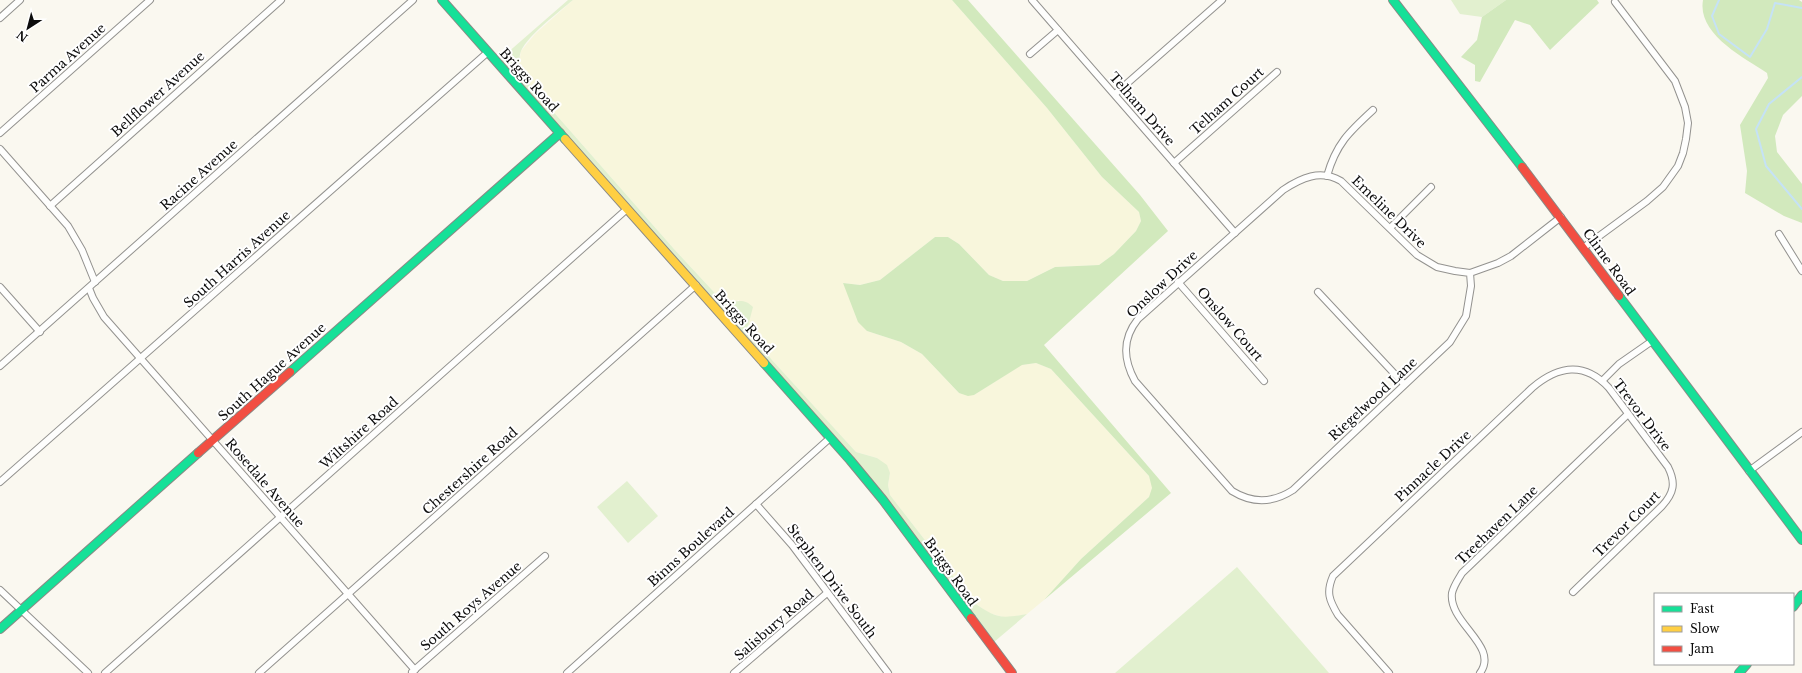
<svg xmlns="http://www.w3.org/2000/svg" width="1802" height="673" viewBox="0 0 1802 673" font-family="'Libre Baskerville',serif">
<rect width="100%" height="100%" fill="#faf8f0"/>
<polygon fill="#f8f6dc" points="573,0 952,0 1047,108 1102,177 1139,212 1141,221 1136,231 1114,254 1099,265 1055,267 1027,281 1003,281 989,275 959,244 948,237 935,237 880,280 860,285 843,283 867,331 901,342 922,354 959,393 974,395 1021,365 1036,363 1051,369 1149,476 1153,488 1149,497 1081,559 1044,600 1027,614 1006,618 989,613 973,602 890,495 888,485 890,473 877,458 856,452 772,360 752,335 739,300 726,305 674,249 522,76 519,63 521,51 535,34"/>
<g fill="#e2f0cf">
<path d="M 568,0 L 573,0 C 559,12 528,35 521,51 C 518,60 520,68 522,76 L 674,249 L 725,304 C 737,301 744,298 753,307 L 748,326 L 752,335 L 772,360 L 856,452 L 877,458 L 887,465 L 890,473 L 888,485 L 890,495 L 973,602 C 996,618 999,619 1027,614 L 994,642 L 852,457 L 499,60 Z"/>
<polygon points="1451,0 1506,0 1482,17 1460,14"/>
<polygon points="627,481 658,516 628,543 597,507"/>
<polygon points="1237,567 1329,673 1115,673"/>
</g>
<g fill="#d2e9bd">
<polygon points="952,0 968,0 1140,195 1168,231 1044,345 1171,493 1044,600 1081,559 1149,497 1152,488 1149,476 1051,369 1036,363 1022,365 974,395 968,396 959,393 922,354 901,342 867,331 858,322 843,283 860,285 880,280 935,237 948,237 959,244 989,275 1003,281 1027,281 1055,267 1099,265 1114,254 1136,231 1141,221 1139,212 1102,177 1047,108"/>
<polygon points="1506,0 1597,0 1599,3 1550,50 1530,25 1515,20 1480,82 1475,81 1475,65 1461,57 1477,40 1482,17"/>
<path d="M 1703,0 L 1799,0 L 1802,2 L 1802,96 L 1783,115 L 1775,136 L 1777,152 L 1802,184 L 1802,223 L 1784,216 L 1745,193 L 1747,171 L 1740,125 L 1768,78 L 1767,73 C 1743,57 1697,34 1703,0 Z"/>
</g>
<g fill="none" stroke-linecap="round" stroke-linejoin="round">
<g stroke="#c5e2f6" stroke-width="2">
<polyline points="1719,0 1712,16 1719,34 1750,57 1767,29 1775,3 1802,8"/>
<polyline points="1802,77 1769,104 1756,129 1766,166 1802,209"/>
</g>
<defs>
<g id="street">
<polyline points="1032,0 1235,233"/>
<polyline points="0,18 20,0"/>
<polyline points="1030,54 1058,30"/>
<polyline points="1115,94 1222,0"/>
<polyline points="0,133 150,0"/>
<polyline points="0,149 68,226 82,250 95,282"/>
<polyline points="1174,163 1277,72"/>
<path d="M 1327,176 C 1336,144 1349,132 1373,110"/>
<polyline points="50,206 281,0"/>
<polyline points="1390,228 1431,187"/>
<polyline points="1779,234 1802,271"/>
<polyline points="1583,248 1647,201 1663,187 1678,166 1683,153 1686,139 1688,123 1685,107 1675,81 1615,2"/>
<path d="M 1470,273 L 1471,286 L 1466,316 L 1450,342 L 1293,490 C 1273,503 1253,504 1232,491 L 1135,381 C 1123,359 1122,339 1138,319 L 1283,190 C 1301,178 1320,169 1341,181 L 1417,255 L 1437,267 L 1455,271 L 1470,273 L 1498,263 L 1511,256 L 1561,217"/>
<polyline points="1178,282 1264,381"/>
<polyline points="0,287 40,332"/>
<polyline points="89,288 93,298 104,317 415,670"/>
<polyline points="1318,292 1404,384"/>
<polyline points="0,366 413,0"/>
<polyline points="1602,381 1619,364 1652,341"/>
<polyline points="1749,471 1802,432"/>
<polyline points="0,482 488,52"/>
<polyline points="756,504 792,545 888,673"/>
<polyline points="0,590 88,673"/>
<polyline points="412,672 545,556"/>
<polyline points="105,673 627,209"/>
<polyline points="259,673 696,285"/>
<polyline points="567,673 830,438"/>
<polyline points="734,673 827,593"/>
<path d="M 1389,673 L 1338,615 C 1329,600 1326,592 1333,576 L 1532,388 C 1558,366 1584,361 1609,388 L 1668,467 C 1676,483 1674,493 1662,506 L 1573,592"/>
<path d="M 1480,673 C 1500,646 1448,623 1452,593 C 1454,585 1458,580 1462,573 L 1628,414"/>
</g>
<g id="fast">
<polyline points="442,0 565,139"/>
<polyline points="1393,0 1522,167"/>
<polyline points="1619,296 1802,540"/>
<polyline points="764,363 850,460 883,500 971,618"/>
<polyline points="290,372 560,133"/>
<polyline points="1793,607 1802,595"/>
<polyline points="0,629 198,453"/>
<polyline points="1739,673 1747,664"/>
</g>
<polyline id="slow" points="565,139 764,363"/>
<g id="jam">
<polyline points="1522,167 1619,296"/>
<polyline points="198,453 290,372"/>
<polyline points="971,618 1012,673"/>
</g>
</defs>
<use href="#street" stroke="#93928f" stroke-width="8"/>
<use href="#fast" stroke="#8a8985" stroke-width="10"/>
<use href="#slow" stroke="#8a8985" stroke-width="10"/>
<use href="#jam" stroke="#8a8985" stroke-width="10"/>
<use href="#street" stroke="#fefefd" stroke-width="6"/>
<use href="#fast" stroke="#16e098" stroke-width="8"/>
<use href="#slow" stroke="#ffcf43" stroke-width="8"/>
<use href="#jam" stroke="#f24e42" stroke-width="8"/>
</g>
<g text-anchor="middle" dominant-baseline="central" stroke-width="4" stroke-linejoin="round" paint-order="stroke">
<g font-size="13" fill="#0c0c0c" stroke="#fff">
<text transform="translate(68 58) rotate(-42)">Parma Avenue</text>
<text transform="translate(529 80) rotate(48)">Briggs Road</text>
<text transform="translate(158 94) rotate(-42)">Bellflower Avenue</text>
<text transform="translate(1227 101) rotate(-42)">Telham Court</text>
<text transform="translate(1142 109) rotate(49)">Telham Drive</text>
<text transform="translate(199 175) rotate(-42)">Racine Avenue</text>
<text transform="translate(1389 212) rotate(44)">Emeline Drive</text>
<text transform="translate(237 259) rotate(-42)">South Harris Avenue</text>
<text transform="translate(1609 262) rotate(54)">Clime Road</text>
<text transform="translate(1162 284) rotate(-43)">Onslow Drive</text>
<text transform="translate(744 322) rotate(48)">Briggs Road</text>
<text transform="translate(1230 324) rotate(49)">Onslow Court</text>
<text transform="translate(272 372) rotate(-42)">South Hague Avenue</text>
<text transform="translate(1373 399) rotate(-43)">Riegelwood Lane</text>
<text transform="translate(1642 415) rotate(53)">Trevor Drive</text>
<text transform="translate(359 433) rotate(-42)">Wiltshire Road</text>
<text transform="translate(1433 466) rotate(-43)">Pinnacle Drive</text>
<text transform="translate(470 471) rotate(-42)">Chestershire Road</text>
<text transform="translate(265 483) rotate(49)">Rosedale Avenue</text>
<text transform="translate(1627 524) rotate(-45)">Trevor Court</text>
<text transform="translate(1497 525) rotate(-44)">Treehaven Lane</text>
<text transform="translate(691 547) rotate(-42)">Binns Boulevard</text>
<text transform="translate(951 572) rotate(54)">Briggs Road</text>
<text transform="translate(832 581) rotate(53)">Stephen Drive South</text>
<text transform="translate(471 606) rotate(-41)">South Roys Avenue</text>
<text transform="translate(774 625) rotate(-41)">Salisbury Road</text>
</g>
</g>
<rect x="1654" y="593" width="140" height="72" fill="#ffffff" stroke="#9e9e9e"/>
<rect x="1662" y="606" width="20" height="6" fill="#16e098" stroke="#9e9e9e"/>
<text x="1690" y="613" font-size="12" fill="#0c0c0c">Fast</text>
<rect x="1662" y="626" width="20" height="6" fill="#ffcf43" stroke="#9e9e9e"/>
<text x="1690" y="633" font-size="12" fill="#0c0c0c">Slow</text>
<rect x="1662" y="646" width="20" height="6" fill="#f24e42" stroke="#9e9e9e"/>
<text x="1690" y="653" font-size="12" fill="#0c0c0c">Jam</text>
<g transform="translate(28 28) rotate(216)" stroke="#ffffff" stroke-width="3" paint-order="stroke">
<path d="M0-3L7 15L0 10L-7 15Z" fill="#0c0c0c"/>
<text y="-6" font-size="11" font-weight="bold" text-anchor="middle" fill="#0c0c0c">N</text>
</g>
</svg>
